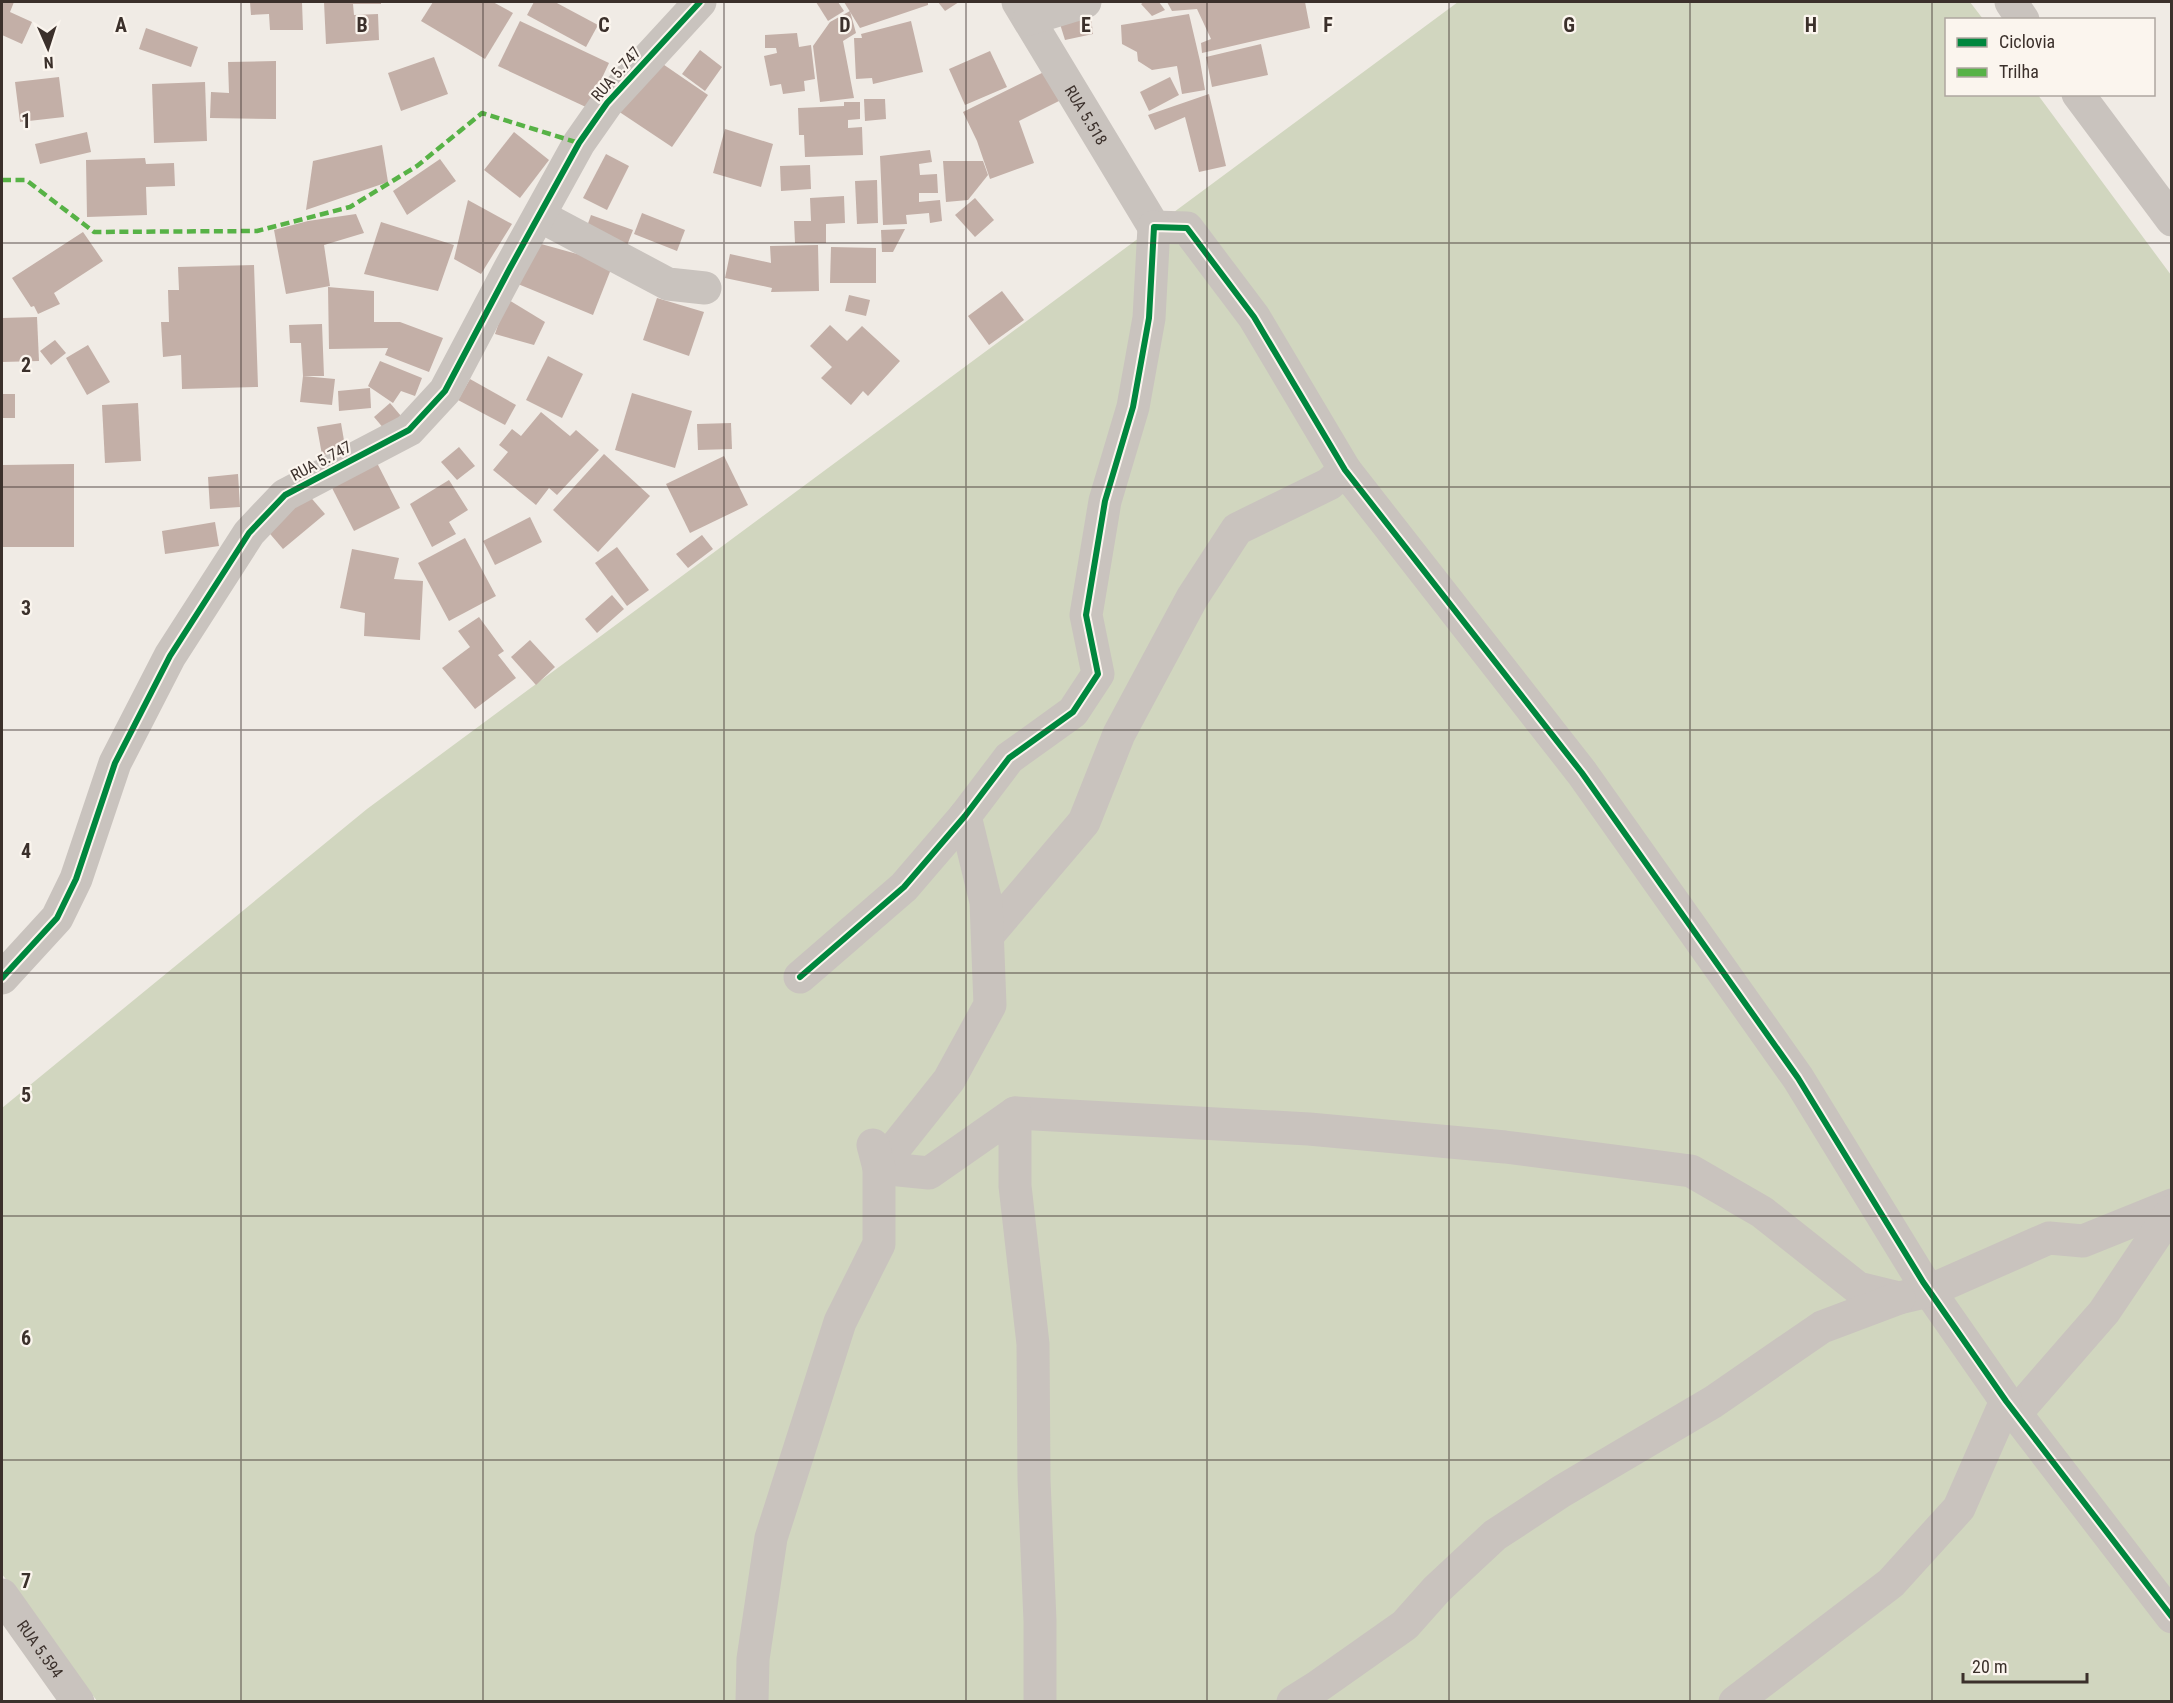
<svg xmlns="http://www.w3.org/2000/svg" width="2173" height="1703" viewBox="0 0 2173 1703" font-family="'Roboto Condensed',sans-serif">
<rect width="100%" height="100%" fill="#f0ebe5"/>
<polygon fill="#d1d6bf" points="1458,2 1970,2 1983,19 1946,20 1946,94 2038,95 2171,275 2171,1701 97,1701 2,1574 2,1108 367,809"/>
<g fill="#c3afa7">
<polygon points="2,2 14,2 10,12 32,22 22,44 2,35"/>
<polygon points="250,2 302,2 303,30 270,30 269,14 251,15"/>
<polygon points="324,2 381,2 381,4 353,4 354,15 378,14 379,40 326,44"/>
<polygon points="433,2 493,2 513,13 485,59 421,21"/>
<polygon points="534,2 555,2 598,25 586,47 527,15"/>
<polygon points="816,2 838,2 844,11 828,21"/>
<polygon points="844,2 928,2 928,5 860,28"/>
<polygon points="938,2 959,2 945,11"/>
<polygon points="1144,2 1159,2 1165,10 1152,16 1141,4"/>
<polygon points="1167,2 1305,2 1310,28 1202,53 1201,43 1211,39 1197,9 1172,11"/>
<polygon points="850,11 856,33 843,41 854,98 820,102 813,46 830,22"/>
<polygon points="1189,14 1200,61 1205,90 1182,94 1177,66 1152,70 1138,61 1137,52 1122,44 1121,25"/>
<polygon points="1091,17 1093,34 1065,40 1060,24"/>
<polygon points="520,21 609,63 588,108 498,66"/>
<polygon points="911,21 923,72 873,84 872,78 856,79 854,38 862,38 861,34"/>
<polygon points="146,28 198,47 191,67 139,49"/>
<polygon points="797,33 799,47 811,45 815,79 804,81 805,91 783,94 781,84 770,86 764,56 777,53 776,48 765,48 765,35"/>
<polygon points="1261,44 1268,75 1212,87 1206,57"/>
<polygon points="700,50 722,67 705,91 682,74"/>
<polygon points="990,51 1007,87 965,105 949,69"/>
<polygon points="434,57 448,94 401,111 388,73"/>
<polygon points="654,58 708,95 672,147 618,111"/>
<polygon points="276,61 276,119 210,118 211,92 229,93 228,62"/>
<polygon points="1054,67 1069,96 1019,121 1034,163 990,179 977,141 963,112"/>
<polygon points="59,77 64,117 20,122 15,82"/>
<polygon points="1170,77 1179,95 1149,111 1140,92"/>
<polygon points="205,82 207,141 154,143 152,84"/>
<polygon points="1209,94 1226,166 1199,172 1185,117 1155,130 1148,115"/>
<polygon points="864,99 885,99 886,119 865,121"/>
<polygon points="844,102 860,102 860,119 848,120 848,128 862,127 863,155 805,157 804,135 799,135 798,108 844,106"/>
<polygon points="725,129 773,144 761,187 713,173"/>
<polygon points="87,132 91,152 40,164 35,144"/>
<polygon points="514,132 549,160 520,198 484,170"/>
<polygon points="382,145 388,182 306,210 313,161"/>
<polygon points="930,150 932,162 919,164 920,175 937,174 938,193 919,193 919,202 940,200 942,221 930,223 929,213 906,215 907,224 883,225 880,156"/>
<polygon points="606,154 629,166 607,210 583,198"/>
<polygon points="145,158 146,164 174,163 175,186 146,187 147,215 87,217 86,160"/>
<polygon points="440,159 456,181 407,215 393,191"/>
<polygon points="943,161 983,161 988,175 968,200 946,202"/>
<polygon points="810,165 811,189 781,191 780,166"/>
<polygon points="877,180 878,223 857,224 855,181"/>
<polygon points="844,196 845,223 826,224 826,243 795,243 794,221 811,221 810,198"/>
<polygon points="975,198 994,220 975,237 955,215"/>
<polygon points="468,200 512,224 481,274 454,259"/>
<polygon points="642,213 685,230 677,251 634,234"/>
<polygon points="356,214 364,233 324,245 330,286 286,294 274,230 308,221"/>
<polygon points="591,215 633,230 626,248 585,232"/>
<polygon points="381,222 454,245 438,291 364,274"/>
<polygon points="905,229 893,252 882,252 881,230"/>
<polygon points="83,232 103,261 54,293 60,304 38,314 34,306 31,307 12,278"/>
<polygon points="534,242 613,264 593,315 518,284"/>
<polygon points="818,245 819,291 771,292 772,288 725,278 730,254 771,263 770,246"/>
<polygon points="831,247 876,248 876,283 830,283"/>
<polygon points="254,265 258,387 182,389 181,355 163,357 161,322 169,322 168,290 179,290 178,267"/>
<polygon points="328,287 374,291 374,322 400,322 443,338 429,372 385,355 388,348 329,349"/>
<polygon points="1002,291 1024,320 989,345 968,316"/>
<polygon points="849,295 870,300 866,316 845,311"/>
<polygon points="657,298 704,312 689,356 643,340"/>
<polygon points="507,299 545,322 534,345 495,334"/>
<polygon points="37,317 39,361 2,362 2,318"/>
<polygon points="322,324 324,376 303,376 335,379 332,405 300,402 303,376 301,343 290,343 289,325"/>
<polygon points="830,325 847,341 862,326 900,361 868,396 863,391 851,405 821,378 832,367 810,346"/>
<polygon points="55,340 66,353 51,365 40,351"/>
<polygon points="88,345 110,382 87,395 66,358"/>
<polygon points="548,356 583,374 562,418 526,400"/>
<polygon points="380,361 422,378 415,396 401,391 393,403 368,386"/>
<polygon points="470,379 516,405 505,425 458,400"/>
<polygon points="370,388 371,408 339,411 338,391"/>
<polygon points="632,393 692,411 675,468 615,450"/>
<rect x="2" y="394" width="13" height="24"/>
<polygon points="138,403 141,461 105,463 102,405"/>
<polygon points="390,403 401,416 385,430 374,417"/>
<polygon points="541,412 570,436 576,430 599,450 557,495 549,488 536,505 493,470 508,452 499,445 512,429 521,436"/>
<polygon points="341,423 346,452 322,455 317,427"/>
<polygon points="731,423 732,449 698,450 697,424"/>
<polygon points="459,447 475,466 457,480 441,462"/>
<polygon points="604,454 650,496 598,552 553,510"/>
<polygon points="724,456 748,505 690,533 666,484"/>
<polygon points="376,461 400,508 354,531 330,484"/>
<polygon points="74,464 74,547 2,547 2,465"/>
<polygon points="238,474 240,507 210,509 208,477"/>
<polygon points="449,480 468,510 449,522 456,534 432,547 410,504"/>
<polygon points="307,493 325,514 283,549 265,528"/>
<polygon points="530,517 542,542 495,565 483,541"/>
<polygon points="215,522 219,546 165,554 162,531"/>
<polygon points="702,535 713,549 688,568 676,554"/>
<polygon points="465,538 496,596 449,621 418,563"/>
<polygon points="617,547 649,590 627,606 595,563"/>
<polygon points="352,549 399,558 394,579 423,581 420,640 364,636 365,613 340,608"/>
<polygon points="612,595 624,609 597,633 585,619"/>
<polygon points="479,617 504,651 498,655 516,678 475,709 442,668 470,647 458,631"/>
<polygon points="530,640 555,667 536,685 511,657"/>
</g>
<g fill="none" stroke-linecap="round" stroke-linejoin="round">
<g stroke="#c9c3be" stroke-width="33">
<path id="s1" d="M 1018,2 L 1154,227"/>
<polyline points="2011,2 2023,20"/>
<polyline points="1029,19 1085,2"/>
<polyline points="2078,94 2172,220"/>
<polyline points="540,216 668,284 705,288"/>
<polyline points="1154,227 1187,228 1254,317 1345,470 1582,773 1798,1078 1923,1282 2006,1401 2172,1617"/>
<polyline points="988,935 1084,822 1119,734 1192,598 1237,529 1329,484 1345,470"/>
<polyline points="800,977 904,887 965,816 1009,758 1073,712 1098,674 1086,615 1105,501 1133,407 1149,318 1154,227"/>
<polyline points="2,978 57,918 76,879 115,763 170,656 249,533 285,495 409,430 445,391 510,268 579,143 607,103 700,2"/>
<polyline points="1015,1113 1309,1129 1505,1147 1691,1171 1762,1212 1858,1288 1899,1298 1929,1291 2049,1238 2083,1241 2172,1205"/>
<polyline points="879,1168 929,1173 1015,1113 1015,1186 1033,1344 1034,1480 1040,1621 1040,1702"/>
<polyline points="879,1168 949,1080 990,1005 986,902 965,816"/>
<polyline points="2016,1413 2104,1312 2172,1211"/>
<path id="s2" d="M 2,1595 L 78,1702"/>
<polyline points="752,1702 753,1659 771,1538 840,1322 879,1244 879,1168 873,1145"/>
<polyline points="1293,1702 1317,1687 1405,1625 1437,1589 1495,1535 1562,1491 1713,1402 1822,1327 1899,1298"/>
<polyline points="1735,1702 1891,1583 1959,1508 2006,1401"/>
</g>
<polyline stroke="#57b246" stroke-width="4.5" stroke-dasharray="9 4.5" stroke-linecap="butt" points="2,180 26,180 94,232 257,231 350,207 417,166 482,113 579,143"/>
<defs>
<g id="cycleway">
<polyline points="800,977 904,887 965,816 1009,758 1073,712 1098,674 1086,615 1105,501 1133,407 1149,318 1154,227 1187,228 1254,317 1345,470 1582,773 1798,1078 1923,1282 2006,1401 2172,1617"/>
<polyline points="2,978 57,918 76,879 115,763 170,656 249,533 285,495 409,430 445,391 510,268 579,143 607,103 700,2"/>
</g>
</defs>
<use href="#cycleway" stroke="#fbf5ee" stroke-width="10"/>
<use href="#cycleway" stroke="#00873e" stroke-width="6"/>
</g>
<path fill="none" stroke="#3b302b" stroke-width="1.5" stroke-opacity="0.55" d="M 241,2 L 241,1702M 483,2 L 483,1702M 724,2 L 724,1702M 966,2 L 966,1702M 1207,2 L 1207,1702M 1449,2 L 1449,1702M 1690,2 L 1690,1702M 1932,2 L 1932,1702M 2,243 L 2172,243M 2,487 L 2172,487M 2,730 L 2172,730M 2,973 L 2172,973M 2,1216 L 2172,1216M 2,1460 L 2172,1460"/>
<g text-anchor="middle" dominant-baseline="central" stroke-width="4.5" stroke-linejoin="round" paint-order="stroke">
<g font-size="16" fill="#3b302b" stroke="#fbf5ee">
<text transform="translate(616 74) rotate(-49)">RUA 5.747</text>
<text stroke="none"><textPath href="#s1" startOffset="132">RUA 5.518</textPath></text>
<text transform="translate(321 461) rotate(-28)">RUA 5.747</text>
<text stroke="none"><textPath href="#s2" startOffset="66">RUA 5.594</textPath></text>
</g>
</g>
<g font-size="20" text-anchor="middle" font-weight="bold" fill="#3b302b" stroke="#fbf5ee" stroke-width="4.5" stroke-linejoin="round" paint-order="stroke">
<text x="121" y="32">A</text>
<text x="362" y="32">B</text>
<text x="604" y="32">C</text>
<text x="845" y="32">D</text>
<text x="1086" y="32">E</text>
<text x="1328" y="32">F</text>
<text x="1569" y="32">G</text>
<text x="1811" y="32">H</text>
<text x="26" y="128">1</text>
<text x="26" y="372">2</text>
<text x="26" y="615">3</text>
<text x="26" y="858">4</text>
<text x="26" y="1102">5</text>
<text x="26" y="1345">6</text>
<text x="26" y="1588">7</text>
</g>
<rect width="2173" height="1703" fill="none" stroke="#3b302b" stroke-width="6"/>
<rect x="1945" y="18" width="210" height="78" fill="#fbf5ee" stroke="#aea6a0" stroke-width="1.5"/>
<rect x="1957" y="38" width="30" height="9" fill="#00873e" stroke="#aea6a0" stroke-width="1.5"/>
<text x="1999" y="48" font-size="18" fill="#3b302b">Ciclovia</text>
<rect x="1957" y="68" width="30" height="9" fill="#57b246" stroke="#aea6a0" stroke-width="1.5"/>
<text x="1999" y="78" font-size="18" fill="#3b302b">Trilha</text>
<g transform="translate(48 48) rotate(177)" stroke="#fbf5ee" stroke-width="4.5" paint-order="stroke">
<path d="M0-4.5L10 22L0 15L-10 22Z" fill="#3b302b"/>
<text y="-9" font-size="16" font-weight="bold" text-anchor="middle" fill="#3b302b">N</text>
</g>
<path d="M1963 1673v9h124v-9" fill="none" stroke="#3b302b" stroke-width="3"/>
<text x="1972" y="1673" font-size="18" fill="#3b302b" stroke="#fbf5ee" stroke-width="4.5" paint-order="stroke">20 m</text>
</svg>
